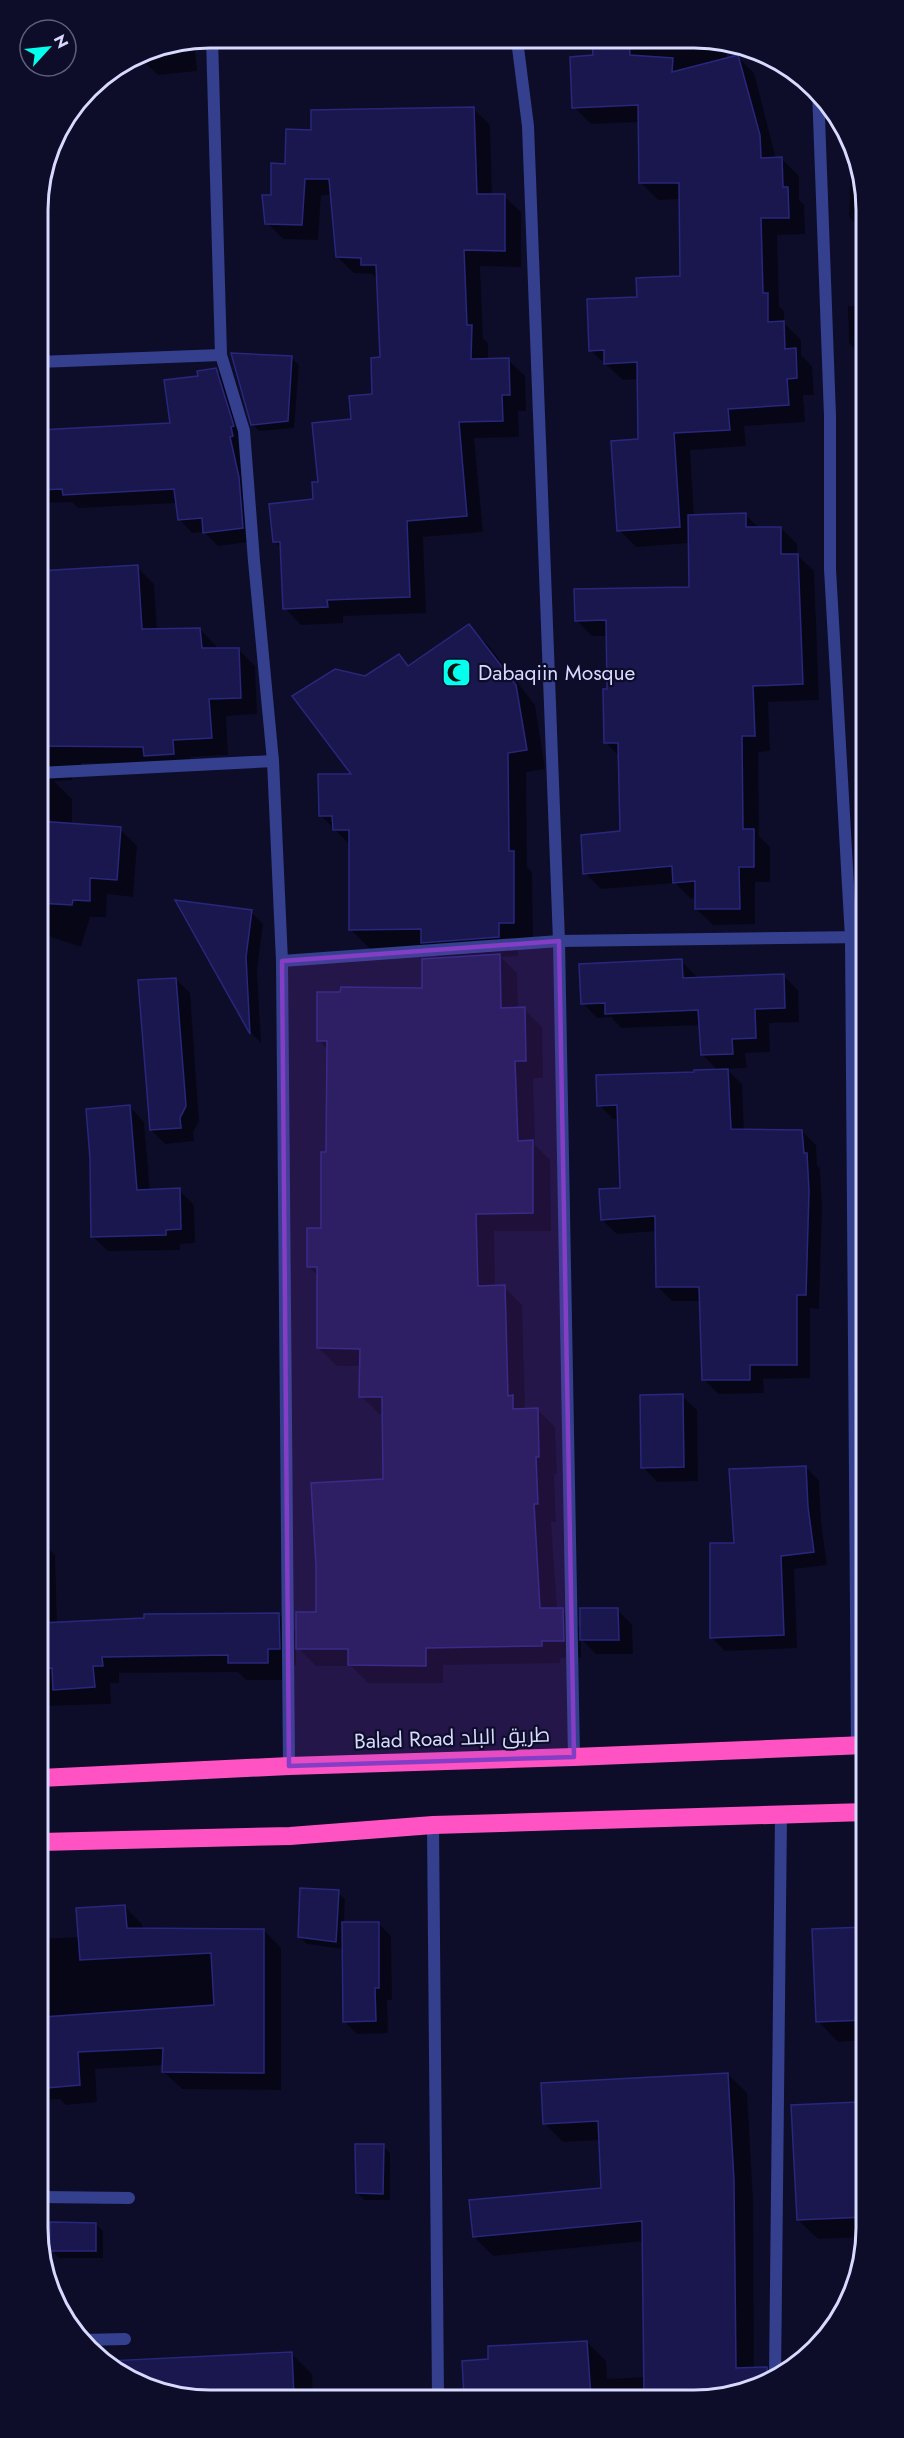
<svg xmlns="http://www.w3.org/2000/svg" width="904" height="2438" viewBox="0 0 904 2438" font-family="Jost,Cairo,sans-serif">
<rect width="100%" height="100%" fill="#0d0d2a"/>
<g fill="#0007">
<polygon points="604,40 720,41 728,59 737,56 754,73 776,159 782,159 799,176 799,200 804,205 805,234 777,235 779,306 784,311 784,323 801,340 801,355 812,366 814,395 803,395 805,422 744,426 746,446 690,450 694,516 746,515 759,528 781,528 797,544 797,555 814,571 819,700 768,702 770,751 758,752 759,836 770,847 770,882 755,882 755,924 713,925 696,909 696,898 691,899 675,883 601,889 585,873 621,833 620,757 605,742 608,636 592,636 576,620 690,588 690,543 636,547 619,530 639,440 639,379 623,380 590,350 638,298 682,277 681,199 658,200 641,183 640,122 591,124 574,107 594,57"/>
<polygon points="194,41 197,71 158,75 143,61 144,50"/>
<polygon points="473,108 490,125 492,195 504,196 521,212 521,267 480,266 483,338 488,343 488,360 508,360 525,376 526,411 518,411 519,437 474,438 483,532 423,537 426,613 343,616 343,623 301,625 285,608 282,549 275,542 315,501 320,483 353,420 374,395 381,359 378,280 372,274 354,273 337,257 332,195 321,195 318,240 283,239 267,223 272,197 287,165 313,131"/>
<polygon points="847,145 863,176 863,230 849,217 851,157 847,153"/>
<polygon points="38,297 43,302 43,370 38,370"/>
<polygon points="848,306 863,306 863,358 849,343"/>
<polygon points="292,358 299,365 294,428 259,431 252,424"/>
<polygon points="216,370 229,383 243,440 256,541 218,546 204,532 192,533 179,519 177,503 78,508 72,502 38,503 38,428 52,428 55,430 171,424 199,377"/>
<polygon points="857,466 864,466 864,507 857,501"/>
<polygon points="137,567 154,584 157,630 200,629 217,647 217,650 238,649 255,666 257,714 226,716 228,755 190,757 190,771 153,764 81,763 81,769 72,770 72,780 54,781 72,799 72,825 120,829 137,846 133,897 107,894 106,917 90,917 81,947 45,935 46,995 39,995 38,572"/>
<polygon points="857,580 864,580 864,630 858,624"/>
<polygon points="469,626 488,645 535,705 545,769 526,772 527,867 532,872 533,941 518,941 518,956 501,957 517,973 518,1009 524,1009 542,1027 543,1078 533,1078 535,1145 550,1160 551,1231 494,1231 495,1287 504,1287 522,1305 525,1410 537,1409 555,1427 557,1474 554,1474 556,1522 551,1522 557,1609 562,1610 581,1629 618,1610 632,1625 633,1654 596,1654 581,1639 581,1658 560,1658 560,1663 443,1665 443,1683 368,1683 351,1666 316,1666 296,1646 296,1665 284,1665 285,1680 246,1680 238,1672 119,1673 119,1683 110,1683 111,1704 40,1706 40,1540 55,1555 57,1624 279,1614 298,1633 317,1614 385,1480 384,1414 379,1414 361,1396 361,1366 337,1366 318,1348 318,1276 308,1266 322,1229 328,1154 329,1051 318,1040 424,990 440,959 429,948 370,949 351,930 351,846 320,815 354,776 366,678 399,656 410,667"/>
<polygon points="864,781 864,836 859,830 858,784"/>
<polygon points="178,902 251,912 263,924 257,970 261,1043 251,1033"/>
<polygon points="681,961 696,976 696,979 783,975 798,990 799,1022 769,1023 770,1052 745,1053 747,1068 726,1069 742,1084 744,1130 802,1131 816,1145 817,1165 820,1169 822,1206 819,1309 810,1308 810,1378 763,1379 764,1393 718,1394 704,1379 701,1301 672,1301 658,1287 657,1231 617,1234 602,1220 621,1189 619,1119 613,1119 599,1105 695,1074 718,1071 702,1054 701,1025 621,1028 611,1017 597,1018 583,1003"/>
<polygon points="176,979 190,993 199,1121 193,1132 194,1141 165,1144 151,1130"/>
<polygon points="130,1107 144,1122 150,1191 179,1190 194,1205 195,1243 180,1244 180,1250 108,1251 93,1237 92,1158"/>
<polygon points="863,1252 865,1252 865,1326 864,1325"/>
<polygon points="682,1396 697,1410 698,1481 657,1482 643,1467"/>
<polygon points="806,1467 819,1481 821,1522 827,1565 794,1569 797,1648 725,1651 711,1637 736,1545"/>
<polygon points="338,1892 345,1899 344,1923 378,1923 391,1936 392,2000 387,2000 388,2033 357,2034 344,2021 343,1949 307,1944 299,1937"/>
<polygon points="125,1907 142,1924 143,1929 264,1930 281,1948 281,2090 182,2089 164,2072 164,2065 95,2069 97,2102 66,2105 60,2099 41,2100 40,1939 80,1937"/>
<polygon points="866,1929 866,2040 838,2042 818,2021"/>
<polygon points="728,2074 747,2093 753,2201 754,2380 760,2385 728,2397 466,2397 464,2362 490,2361 587,2342 606,2361 607,2379 646,2377 644,2241 493,2256 474,2237 602,2189 600,2140 563,2142 544,2123"/>
<polygon points="859,2103 866,2111 866,2237 818,2239 798,2220"/>
<polygon points="383,2146 390,2153 390,2200 364,2200 357,2193"/>
<polygon points="96,2224 103,2231 103,2258 59,2258 52,2250"/>
<polygon points="291,2353 312,2374 313,2397 176,2397 133,2374"/>
</g>
<g fill="#19174d" stroke="#29277c" stroke-width="1.5">
<polygon points="592,40 629,40 630,55 673,58 672,72 738,55 760,135 761,158 782,157 783,187 788,187 789,218 761,218 763,293 768,293 768,322 784,321 785,349 796,348 797,378 787,379 789,405 728,409 730,430 674,433 680,527 617,531 611,441 638,439 637,362 604,364 604,350 589,351 587,299 637,297 636,278 680,276 679,183 639,183 638,105 572,108 570,57 593,55"/>
<polygon points="474,107 477,194 505,194 505,251 464,250 467,325 472,325 471,359 509,358 510,395 502,395 503,421 459,422 467,516 407,521 410,597 327,600 328,607 283,609 280,542 273,542 269,504 313,499 312,482 318,482 312,423 351,419 349,396 372,394 371,358 380,357 376,265 361,265 361,258 336,257 329,179 305,179 302,225 265,224 262,195 271,195 271,163 285,164 286,129 311,130 311,110"/>
<polygon points="231,353 292,356 288,421 251,425"/>
<polygon points="216,368 234,426 231,427 233,436 230,437 239,477 243,528 203,533 202,518 178,520 174,489 63,495 62,489 38,490 38,430 170,423 164,380 198,376 197,371"/>
<polygon points="746,513 746,527 781,527 781,554 798,554 803,684 753,686 755,736 742,736 743,829 754,829 754,867 739,867 740,909 695,909 695,881 673,883 672,866 583,874 581,835 620,831 618,743 604,743 603,689 607,689 606,620 575,621 574,589 689,587 688,515"/>
<polygon points="138,565 142,629 200,628 202,648 239,648 241,698 209,699 212,738 173,740 174,754 144,756 143,747 39,746 38,571"/>
<polygon points="469,624 516,685 527,750 508,753 509,851 514,851 514,923 499,923 499,937 421,943 421,929 349,930 349,830 333,830 332,816 319,816 318,774 351,774 292,696 335,669 365,676 399,654 408,666"/>
<polygon points="39,821 121,827 117,880 90,878 90,901 73,900 72,905 39,903"/>
<polygon points="175,900 252,910 246,957 250,1034"/>
<polygon points="500,954 501,1008 525,1007 526,1061 515,1061 518,1141 533,1140 533,1213 476,1214 478,1286 505,1285 508,1396 513,1395 513,1409 538,1408 539,1457 536,1457 538,1504 534,1504 540,1608 563,1608 564,1641 542,1641 542,1646 426,1648 426,1666 348,1665 348,1649 296,1649 296,1612 316,1612 316,1565 311,1483 383,1479 382,1397 359,1397 360,1349 317,1348 317,1267 307,1267 307,1228 321,1228 321,1152 326,1152 327,1041 317,1041 317,992 340,992 341,987 422,988 422,959"/>
<polygon points="682,959 683,978 784,974 785,1008 755,1009 756,1038 732,1039 733,1054 701,1055 698,1010 605,1014 605,1003 581,1004 579,964"/>
<polygon points="176,978 186,1106 180,1118 181,1128 150,1130 138,980"/>
<polygon points="728,1069 731,1129 802,1130 804,1153 807,1153 809,1191 806,1295 797,1295 797,1365 750,1365 750,1380 702,1380 699,1287 656,1287 655,1216 601,1220 599,1189 620,1188 617,1105 597,1106 596,1075 694,1072 694,1070"/>
<polygon points="130,1105 137,1190 180,1188 181,1229 166,1230 166,1235 91,1237 90,1158 86,1109"/>
<polygon points="683,1394 684,1467 641,1468 640,1395"/>
<polygon points="806,1466 808,1507 814,1552 781,1556 784,1635 710,1638 710,1543 734,1543 729,1469"/>
<polygon points="580,1608 618,1608 619,1640 580,1640"/>
<polygon points="279,1613 280,1649 268,1649 268,1663 228,1663 228,1655 102,1657 103,1666 93,1666 95,1687 53,1690 52,1668 40,1669 40,1623 144,1618 144,1614"/>
<polygon points="300,1888 339,1890 336,1942 298,1937"/>
<polygon points="125,1905 127,1928 264,1929 264,2073 162,2072 163,2048 78,2052 80,2085 47,2088 43,2017 214,2005 211,1953 80,1960 76,1908"/>
<polygon points="342,1922 379,1922 379,1988 375,1988 376,2021 343,2022"/>
<polygon points="866,1927 866,2020 816,2022 812,1929"/>
<polygon points="728,2073 734,2181 736,2368 767,2367 768,2382 728,2397 644,2397 642,2221 473,2237 469,2200 601,2188 598,2121 543,2124 541,2083"/>
<polygon points="859,2102 861,2136 866,2136 866,2217 797,2220 791,2105"/>
<polygon points="355,2144 384,2144 383,2194 356,2193"/>
<polygon points="50,2222 96,2223 96,2251 50,2251"/>
<polygon points="587,2341 591,2397 464,2397 462,2361 488,2359 488,2346"/>
<polygon points="292,2352 294,2397 176,2397 107,2361"/>
</g>
<g fill="none" stroke-linecap="round" stroke-linejoin="round">
<g stroke="#34408e" stroke-width="12">
<polyline points="212,38 221,355 244,431 254,561 273,761 282,961 289,1766"/>
<polyline points="517,40 528,126 559,941 574,1757"/>
<polyline points="818,90 830,416 830,569 851,938 857,1745"/>
<polyline points="38,362 221,355"/>
<polyline points="39,773 273,761"/>
<polyline points="282,961 559,941 864,937"/>
<polyline points="433,1825 438,2397"/>
<polyline points="41,2197 129,2198"/>
<polyline points="83,2340 125,2339"/>
<polyline points="775,2379 781,1814"/>
</g>
<g stroke="#ff52c3" stroke-width="18">
<polyline points="40,1778 289,1766 574,1757 865,1745"/>
<polyline points="40,1842 290,1836 433,1825 866,1812"/>
</g>
</g>
<path fill="#843dc5" fill-opacity="0.2" stroke="#843dc5" stroke-width="4.5" stroke-linejoin="round" d="M 559,941 L 574,1757 L 289,1766 L 282,961 Z"/>
<defs>
<symbol id="mosque-square" viewBox="-11 -11 22 22"><rect x="-9" y="-9" width="18" height="18" rx="4" fill="#03ffed" stroke="#0d0d2a"/><path d="M3.5-4.9A6 6 0 1 0 3.5 4.9A5 5 0 1 1 3.5-4.9Z" fill="#111"/></symbol>
</defs>
<g fill-rule="evenodd">
<use href="#mosque-square" x="440" y="656" width="33" height="33"/>
</g>
<g text-anchor="middle" dominant-baseline="central" stroke-width="4.5" stroke-linejoin="round" paint-order="stroke">
<g font-size="21" fill="#d7d9ff" stroke="#0d0d2a" text-anchor="start">
<text x="478" y="673">Dabaqiin Mosque</text>
</g>
<g font-size="21" fill="#d7d9ff" stroke="#0d0d2a">
<text transform="translate(452 1738) rotate(-2)">Balad Road طريق البلد</text>
</g>
</g>
<path d="M0 0H904V2438H0ZM210 48H694A162 162 0 0 1 856 210V2228A162 162 0 0 1 694 2390H210A162 162 0 0 1 48 2228V210A162 162 0 0 1 210 48Z" fill="#0d0d2a" fill-rule="evenodd"/>
<path fill="none" stroke="#d7d9ff" stroke-width="3" d="M210 48H694A162 162 0 0 1 856 210V2228A162 162 0 0 1 694 2390H210A162 162 0 0 1 48 2228V210A162 162 0 0 1 210 48Z"/>
<g transform="translate(48 48) rotate(63)"><circle r="28" fill="#0d0d2a" stroke="#5e5f7f" stroke-width="1.5"/>
<path d="M0-4.5L10 22L0 15L-10 22Z" fill="#03ffed"/>
<text y="-9" font-size="16" font-weight="bold" text-anchor="middle" fill="#d7d9ff">N</text>
</g>
</svg>
